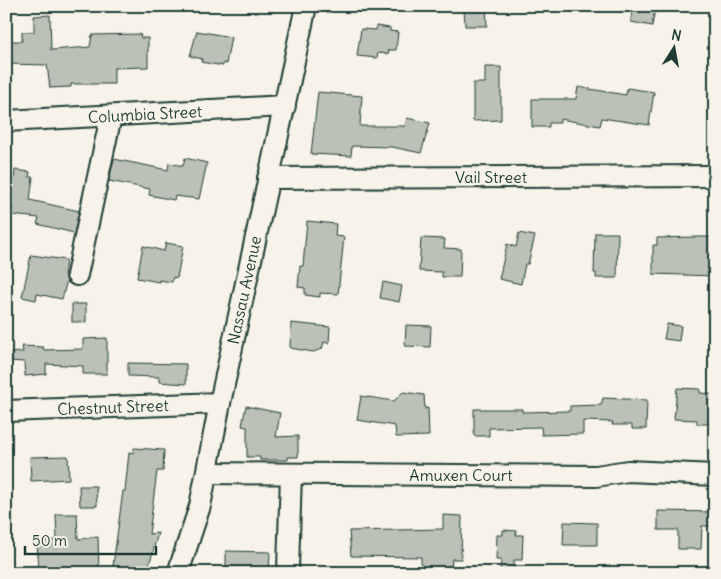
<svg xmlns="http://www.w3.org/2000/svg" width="721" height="579" viewBox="0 0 721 579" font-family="Delius,sans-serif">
<rect width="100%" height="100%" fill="#f7f3e8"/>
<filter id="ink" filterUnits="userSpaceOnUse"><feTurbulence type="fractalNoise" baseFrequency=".02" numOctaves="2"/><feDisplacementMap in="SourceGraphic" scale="10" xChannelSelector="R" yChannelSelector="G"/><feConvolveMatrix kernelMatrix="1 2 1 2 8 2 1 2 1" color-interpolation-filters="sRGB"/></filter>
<g filter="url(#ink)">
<g fill="#bbc1b6" stroke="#1f3d34">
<polygon points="634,6 655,9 652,26 631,22"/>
<polygon points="486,7 487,26 465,26 464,8"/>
<polygon points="50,15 51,50 90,47 92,35 140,34 141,38 148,38 148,67 114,68 114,84 71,84 71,87 50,88 47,65 6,64 6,41 22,41 22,32 34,32 34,16"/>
<polygon points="376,26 390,28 390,31 398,32 396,50 389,50 388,54 378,53 377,58 357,56 361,29 376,30"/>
<polygon points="197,31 231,37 226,64 223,63 223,66 201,62 202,59 190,56"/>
<polygon points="485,67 501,67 501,120 473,121 473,83 485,83"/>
<polygon points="578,87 626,95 627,88 654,92 649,125 602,118 600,126 560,119 560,123 549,123 549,127 532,127 532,99 576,99"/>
<polygon points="318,92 362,96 360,126 405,126 407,118 430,123 421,153 392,147 352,146 351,156 311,154"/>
<polygon points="185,158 207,163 199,199 175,196 174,200 149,195 150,189 109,181 114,159 168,170 169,163 183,166"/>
<polygon points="15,170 30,172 29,177 33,177 30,200 79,211 74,233 37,224 39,218 12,215 13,207 11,207"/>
<polygon points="307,221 336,224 335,236 344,237 338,294 320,293 320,297 305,295 305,288 298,287 300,266 303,266"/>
<polygon points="519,233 535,236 528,264 525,264 521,284 499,279 507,244 516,247"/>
<polygon points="595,233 618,233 617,278 596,278 596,273 594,273"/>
<polygon points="697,237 715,237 715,276 653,274 653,245 657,245 657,238"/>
<polygon points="421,238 445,239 444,248 461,249 460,277 442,277 442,272 419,271"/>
<polygon points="166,243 183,246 177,278 173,277 172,282 159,280 159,282 137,278 143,246 164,251"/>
<polygon points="31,255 66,260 64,276 67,280 62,299 37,294 36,300 22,297"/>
<polygon points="383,282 402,286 399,302 380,298"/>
<rect x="72" y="304" width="14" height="18"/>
<polygon points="291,323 330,327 329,343 324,342 322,349 313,352 290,348"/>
<polygon points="667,324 681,326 679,341 664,339"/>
<polygon points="406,325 431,326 430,347 405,346"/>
<polygon points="107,338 107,374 83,374 83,366 46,364 46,374 25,376 24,362 8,361 8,353 23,352 22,346 43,347 44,350 83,349 83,339"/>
<polygon points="128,363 186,364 186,384 159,382 159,377 128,376"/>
<polygon points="677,388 700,389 700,393 713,394 712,424 697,424 697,420 674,419"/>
<polygon points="403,392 424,395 425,409 428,408 429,436 396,437 395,426 357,420 361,396 394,401"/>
<polygon points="603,398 647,400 646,429 632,429 632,425 612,425 613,422 583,421 583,434 542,435 541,427 489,428 489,436 474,436 474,409 522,409 522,412 570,411 570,406 601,405"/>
<polygon points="246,406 280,413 276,437 298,436 298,457 288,457 288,460 260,460 260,457 247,457 247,427 242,426"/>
<polygon points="134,448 164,450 163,471 157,471 149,534 158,533 147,573 112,573 123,491 125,491 129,452 133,453"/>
<polygon points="68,456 69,479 31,481 30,457"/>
<polygon points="79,486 96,486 97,506 80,506"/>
<polygon points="658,511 715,512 715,526 702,526 701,549 678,549 678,530 658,530"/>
<polygon points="56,514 77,514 78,539 98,537 99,573 39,573 37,541 57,540"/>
<polygon points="443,515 462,516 461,559 452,559 451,568 438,568 438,573 421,573 421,557 351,556 349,531 443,529"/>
<polygon points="564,522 597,523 597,545 563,545"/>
<polygon points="503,530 517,531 516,535 523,535 522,560 514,560 514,573 500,573 501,560 496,560 497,535 503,535"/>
<polygon points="226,551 270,552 269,573 226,573"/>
</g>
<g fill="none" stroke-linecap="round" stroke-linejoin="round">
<defs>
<g id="minor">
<polyline points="6,121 285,106"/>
<polyline points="268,178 715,176"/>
<polyline points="77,275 111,116"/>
<polyline points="6,411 220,403"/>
<polyline points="207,473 596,476 628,471 715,475"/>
<polyline points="288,569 291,474"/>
<polyline points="178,573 200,506 220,403 306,6"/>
</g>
</defs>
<use href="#minor" stroke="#1f3d34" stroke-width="24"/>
<use href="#minor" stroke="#f7f3e8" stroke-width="20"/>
</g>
</g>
<g text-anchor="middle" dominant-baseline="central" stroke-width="4" stroke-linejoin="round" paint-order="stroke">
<g font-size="16" fill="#1f3d34" stroke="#f7f3e8">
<text transform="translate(145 114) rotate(-3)">Columbia Street</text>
<text x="491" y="177">Vail Street</text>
<text transform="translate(244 290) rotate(-78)">Nassau Avenue</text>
<text transform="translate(113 407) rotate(-2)">Chestnut Street</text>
<text x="461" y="475">Amuxen Court</text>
</g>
</g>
<rect width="721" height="579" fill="none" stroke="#f7f3e8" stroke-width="25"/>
<rect x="12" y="12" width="696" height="554" fill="none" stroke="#1f3d34" stroke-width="2" filter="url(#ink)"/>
<g transform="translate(674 48) rotate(11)" stroke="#f7f3e8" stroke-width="4" paint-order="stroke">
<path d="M0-4L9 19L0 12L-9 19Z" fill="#1f3d34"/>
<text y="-8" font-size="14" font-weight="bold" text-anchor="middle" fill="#1f3d34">N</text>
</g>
<path d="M25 546v8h131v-8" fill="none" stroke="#1f3d34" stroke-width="2.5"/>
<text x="32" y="546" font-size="15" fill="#1f3d34" stroke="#f7f3e8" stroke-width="4" paint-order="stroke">50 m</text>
</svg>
